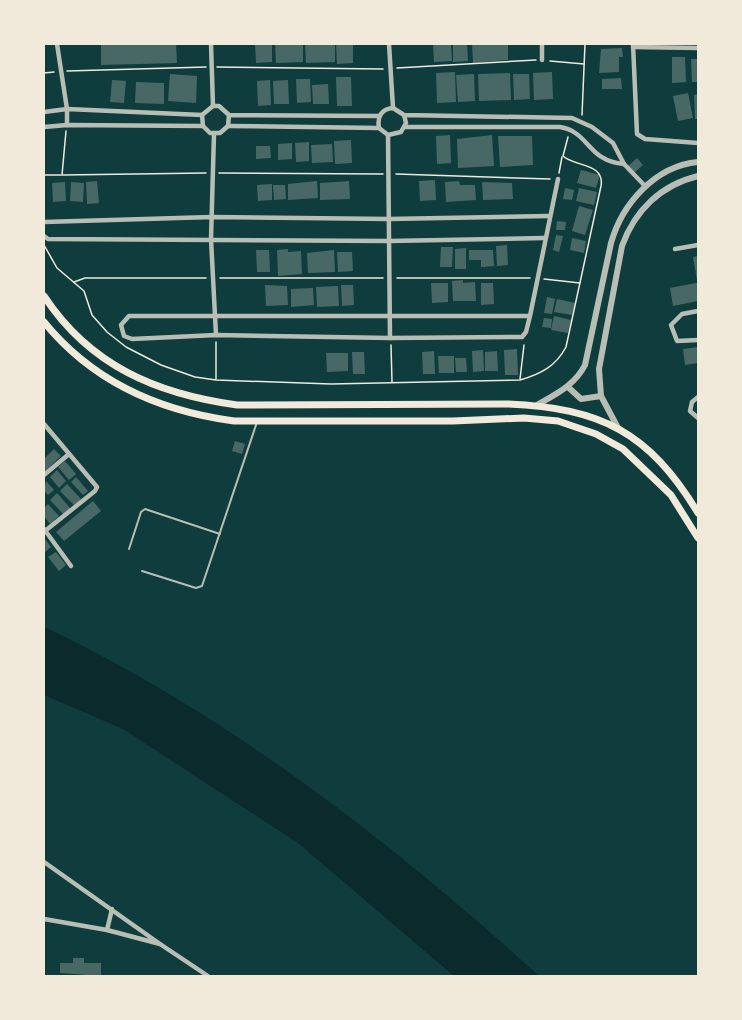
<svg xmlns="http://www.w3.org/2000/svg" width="742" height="1020" viewBox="0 0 742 1020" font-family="Montserrat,sans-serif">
<rect width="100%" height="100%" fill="#0f3d3e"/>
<path fill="#0a2a2b" d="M 44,627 C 223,711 393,843 539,976 L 454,976 L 298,843 L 123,729 L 44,695 Z"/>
<g fill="#486865">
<polygon points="176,44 177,63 101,65 101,45"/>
<polygon points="255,44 272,44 272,62 256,63"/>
<polygon points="275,44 303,44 303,62 276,63"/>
<polygon points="305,44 335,44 335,62 306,63"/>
<polygon points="336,44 353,44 353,63 337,64"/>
<polygon points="433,44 451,44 452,61 434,62"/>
<polygon points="453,44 467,44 468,61 453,62"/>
<polygon points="472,44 508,44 508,60 473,63"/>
<polygon points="622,48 623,57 619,57 619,72 599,73 601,49"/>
<polygon points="672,57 685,57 686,82 672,83"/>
<polygon points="691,59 698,59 698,82 692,82"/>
<polygon points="455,72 456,102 437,103 436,73"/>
<polygon points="552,72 553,99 534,100 533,73"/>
<polygon points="510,73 511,100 479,101 478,74"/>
<polygon points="170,74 197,76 196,103 168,101"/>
<polygon points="474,74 475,101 458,102 456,75"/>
<polygon points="513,74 529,74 530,99 514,100"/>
<polygon points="336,77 351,77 352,106 337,106"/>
<polygon points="621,78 622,89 602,89 602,79"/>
<polygon points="296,79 310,79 311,102 297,103"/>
<polygon points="112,80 126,81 124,103 110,102"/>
<polygon points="270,80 271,105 258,106 257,81"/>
<polygon points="288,80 289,104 274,104 273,81"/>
<polygon points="136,82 164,83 164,104 135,103"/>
<polygon points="328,84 329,104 313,104 312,85"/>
<polygon points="688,93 693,118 678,121 673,96"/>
<polygon points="698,94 698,119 695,119 694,95"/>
<polygon points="450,135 451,163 437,164 436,136"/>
<polygon points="492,135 494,166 458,168 457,139"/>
<polygon points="498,136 532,136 533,165 500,167"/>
<polygon points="351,140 352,163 335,164 334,141"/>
<polygon points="309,142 309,161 296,162 295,143"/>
<polygon points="292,143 292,159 278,160 278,144"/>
<polygon points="332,144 333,162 312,163 311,145"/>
<polygon points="256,146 270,146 271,158 256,159"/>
<polygon points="637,158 643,165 634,173 628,166"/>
<polygon points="581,170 600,175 596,188 577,183"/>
<polygon points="435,180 436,200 420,201 419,181"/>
<polygon points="97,181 99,203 87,204 86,182"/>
<polygon points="317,181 318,198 288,200 288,184"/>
<polygon points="349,181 350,199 320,200 320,183"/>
<polygon points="459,181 460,185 475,185 476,200 446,202 445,182"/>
<polygon points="65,182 66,201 53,202 52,183"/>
<polygon points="71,182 84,183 83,202 70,201"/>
<polygon points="482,182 512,183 513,199 483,200"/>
<polygon points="272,184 272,200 258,201 257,185"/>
<polygon points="273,185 285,185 286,199 274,200"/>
<polygon points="565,188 574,190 572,200 563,199"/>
<polygon points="579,188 597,192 594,205 576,201"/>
<polygon points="579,206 593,210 585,235 572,231"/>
<polygon points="557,221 566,222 565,230 556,230"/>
<polygon points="556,235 563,236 559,252 553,250"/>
<polygon points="572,238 586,241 584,253 570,250"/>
<polygon points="507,245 508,265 497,266 496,246"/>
<polygon points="441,247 453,247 452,267 440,267"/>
<polygon points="466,248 466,269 455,269 455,249"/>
<polygon points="288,249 288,252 301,251 302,274 278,276 277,250"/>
<polygon points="256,250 269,250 270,272 257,272"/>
<polygon points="334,250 335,272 308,273 307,253"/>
<polygon points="469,250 493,250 494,266 481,267 481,260 469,260"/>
<polygon points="337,252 352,252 353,271 338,272"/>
<polygon points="698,256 698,280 697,280 693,257"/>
<polygon points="463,280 463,283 475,282 476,301 453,301 452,281"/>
<polygon points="431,283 448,283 448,302 432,303"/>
<polygon points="481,283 493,283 494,304 481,305"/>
<polygon points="696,283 698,283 698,301 673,306 670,288"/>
<polygon points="265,285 287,286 288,305 266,306"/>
<polygon points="341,285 353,285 354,305 342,306"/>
<polygon points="338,286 339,306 317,307 316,287"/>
<polygon points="313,288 314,305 291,307 291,289"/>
<polygon points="547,297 555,299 552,314 544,313"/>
<polygon points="557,299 575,303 572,315 554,312"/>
<polygon points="554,316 571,320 568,333 551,330"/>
<polygon points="544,318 552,319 551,328 542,327"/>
<polygon points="698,347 698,363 685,365 683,349"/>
<polygon points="517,349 518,375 505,375 504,350"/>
<polygon points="483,350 484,371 473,372 472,351"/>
<polygon points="434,351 435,374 423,374 422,352"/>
<polygon points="497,351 498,371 485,371 485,352"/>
<polygon points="352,352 364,352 365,374 353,374"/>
<polygon points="326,353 348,353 348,371 327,372"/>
<polygon points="438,356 454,356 454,373 439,373"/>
<polygon points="455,358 466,358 467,372 456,372"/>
<polygon points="235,441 245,444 242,454 232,451"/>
<polygon points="54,449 61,456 44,472 44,459"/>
<polygon points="65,461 76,474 69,480 58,467"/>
<polygon points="57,470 66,481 59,488 50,477"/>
<polygon points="76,477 88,491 83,495 71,482"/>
<polygon points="46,481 54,490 48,495 44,491"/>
<polygon points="67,484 81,499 75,506 60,491"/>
<polygon points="57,493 71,509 64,515 50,500"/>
<polygon points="93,501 101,511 64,541 56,532"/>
<polygon points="48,504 59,516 50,524 44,516 44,508"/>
<polygon points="45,539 51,547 45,552 44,550"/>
<polygon points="56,552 66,565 59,571 48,557"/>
<polygon points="73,958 84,958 84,963 101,963 101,976 60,973 60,963 73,963"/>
</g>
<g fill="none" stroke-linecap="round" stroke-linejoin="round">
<g stroke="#f1e9da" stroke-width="1.5">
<polyline points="550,61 584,64"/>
<polyline points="217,67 383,69"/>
<polyline points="397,68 536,60"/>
<polyline points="67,71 206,67"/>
<polyline points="44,73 54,72"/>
<polyline points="582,115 585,44"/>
<polyline points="66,131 62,175 206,173"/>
<polyline points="219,173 383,174"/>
<polyline points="559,173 562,157"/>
<polyline points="396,174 550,179"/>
<polyline points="44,175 61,175"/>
<path d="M 44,245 L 57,268 L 84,291 L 92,315 L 107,332 L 126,347 L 161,365 L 195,377 L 216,380 L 331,384 L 520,380 C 541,374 556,366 566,347 L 601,186 C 605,163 575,167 563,156 L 568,137"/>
<polyline points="220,278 383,278"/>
<polyline points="397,278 530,278"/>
<polyline points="544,279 580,283"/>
<polyline points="74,282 85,278 206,278"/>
<polyline points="216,342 216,379"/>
<polyline points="391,345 392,382"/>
<polyline points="520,379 524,345"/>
</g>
<g stroke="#b8beb3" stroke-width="2">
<polyline points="129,549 141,512 145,509 220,534"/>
<polyline points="142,571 196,588 202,586 257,422"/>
</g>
<g stroke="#b8beb3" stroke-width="4.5">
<polyline points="57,44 67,109 67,125"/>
<polyline points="211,44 213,106"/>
<polyline points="389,44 393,108"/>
<polyline points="542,44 542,60"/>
<polyline points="633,44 637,134 645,139 698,143"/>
<polyline points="633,47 698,48"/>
<polyline points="44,112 67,109 202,115"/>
<polyline points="229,115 228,126 220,133 210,133 203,126 202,115 213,106 219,106 229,115 379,116"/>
<path d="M 404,115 L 406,123 L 401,132 L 388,135 L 379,128 C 377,117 381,109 393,108 L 404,115 L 572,118 L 592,127 L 613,143 L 624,164 L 645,186"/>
<polyline points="228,126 379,128"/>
<polyline points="44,127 67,125 203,126"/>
<path d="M 405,127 L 560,127 C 590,132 587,161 624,164"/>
<polyline points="214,134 211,239 216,335"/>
<polyline points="388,135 390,338"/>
<polyline points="44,222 212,217 389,219 548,216"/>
<polyline points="44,236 48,239 389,241 544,238"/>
<polyline points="675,249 698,245"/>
<polyline points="698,311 682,314 671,325 677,341 698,340"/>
<polyline points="530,316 129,316 121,325 124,336 132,339 216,335 390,338 522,337 526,332 530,316 558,179"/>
<polyline points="698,397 692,402 690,411 698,418"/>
<polyline points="44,424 97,487 95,491 45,531"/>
<polyline points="44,475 69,454"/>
<polyline points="44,529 71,566"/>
<polyline points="44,862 160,944 107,930 44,919"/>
<polyline points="107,930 112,909"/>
<polyline points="160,944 208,976"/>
</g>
<g stroke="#b8beb3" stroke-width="6">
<polyline points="568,387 581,399 601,396"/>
<path d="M 537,405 C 556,394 575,385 585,365 L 611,243 C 622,204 655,166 698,162"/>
<path d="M 618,428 L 601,396 L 599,369 L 622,246 C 635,210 661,185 698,176"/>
</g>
<g stroke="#f1e9da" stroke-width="7">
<path d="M 44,296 C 90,366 157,394 237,405 L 508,404 C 601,408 649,432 698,513"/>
<path d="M 44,322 C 92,381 159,411 234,421 L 453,421 L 524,418 L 558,421 L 596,434 L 623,449 L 671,495 L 698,538"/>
</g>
</g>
<rect width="742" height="1020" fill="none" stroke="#f1e9da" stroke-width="90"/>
</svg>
